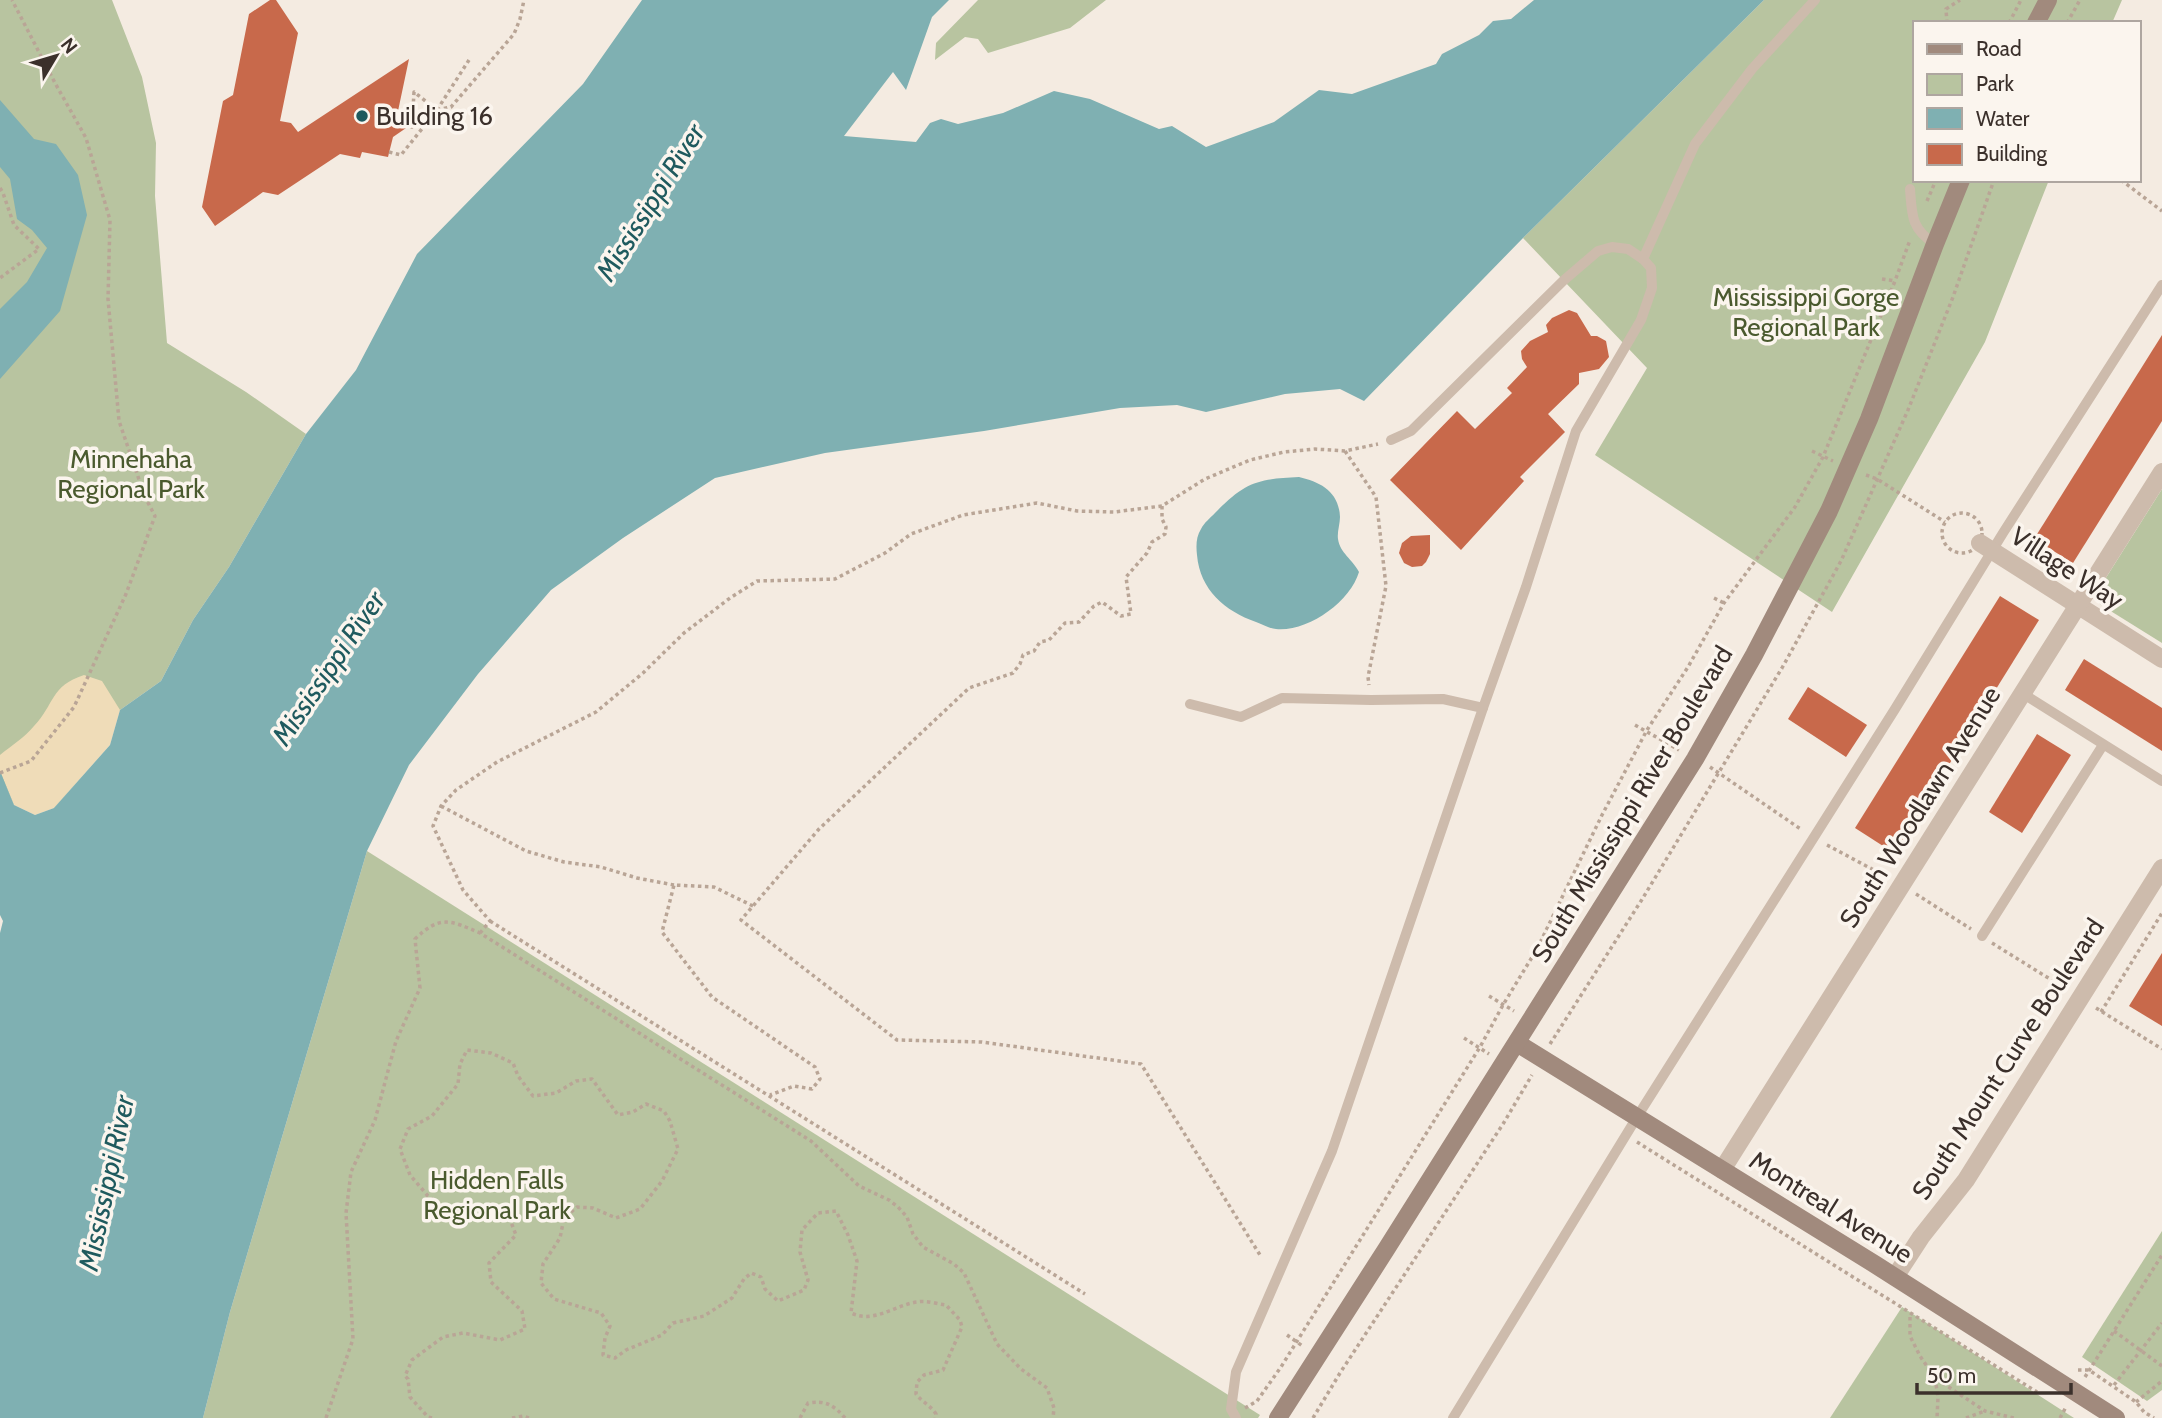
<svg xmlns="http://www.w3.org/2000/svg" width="2162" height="1418" viewBox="0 0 2162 1418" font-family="Cabin,sans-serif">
<rect width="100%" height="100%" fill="#f4ebe1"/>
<g fill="#b8c4a0">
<polygon points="0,0 112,0 142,77 156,143 155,196 167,343 246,392 306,434 229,567 193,620 161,681 120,710 80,778 54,808 14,805 5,784 0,786"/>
<polygon points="978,0 1106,0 1070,28 988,53 978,39 965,37 935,60 936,43"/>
<polygon points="1764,0 2122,0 2112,23 1915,23 1915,180 2049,180 1985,342 1832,612 1595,455 1647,368 1523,238"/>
<polygon points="2162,489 2162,643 2101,605 2097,600 2097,592"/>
<polygon points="367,851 1260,1415 1258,1418 203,1418 230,1312"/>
<polygon points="2162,1231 2162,1390 2147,1401 2082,1357"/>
<polygon points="1902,1307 2074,1418 1830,1418"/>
</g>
<path fill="#efdcb8" d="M 84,675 L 102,681 L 120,710 L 110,745 L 54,808 L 35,815 L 14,805 L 0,771 L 0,755 C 11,746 25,737 34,726 C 55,704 50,686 84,675 Z"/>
<g fill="#7fb0b2">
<polygon points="642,0 949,0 932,17 906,90 893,72 844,136 916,142 930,123 941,119 958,124 1003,113 1054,91 1090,99 1159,129 1172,126 1206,147 1274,122 1319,90 1352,94 1436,64 1442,54 1479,35 1493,21 1511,19 1534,0 1764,0 1523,238 1364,401 1340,389 1285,394 1206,412 1177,405 1120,408 984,431 825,453 715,478 623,538 551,590 478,674 409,765 367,851 230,1312 203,1418 0,1418 0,933 3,921 0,915 0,771 14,805 35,815 54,808 110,745 120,710 161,681 193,620 229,567 306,434 356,370 417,254 583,84"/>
<polygon points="0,100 34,139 56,144 78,175 87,215 60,311 0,379 0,309 27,282 47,248 32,230 17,219 10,179 0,167"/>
<path d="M 1299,477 C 1321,482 1339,492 1340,517 C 1340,524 1337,532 1338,539 C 1340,553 1353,560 1359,572 C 1350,602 1308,632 1276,629 C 1270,629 1262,624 1256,622 C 1225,611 1200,590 1197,555 C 1196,546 1196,537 1201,529 C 1204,523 1210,518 1215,513 C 1245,482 1257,479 1299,477 Z"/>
</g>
<g fill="#c8694b">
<polygon points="270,0 276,0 298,33 280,121 291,123 298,132 409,59 398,111 409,126 393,137 388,157 362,152 360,158 340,154 278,195 263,192 215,226 202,207 223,101 233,95 249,14"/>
<polygon points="1569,310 1577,313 1591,336 1597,336 1606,341 1609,357 1599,369 1579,373 1579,384 1548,414 1565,432 1520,477 1524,481 1461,550 1390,480 1457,411 1475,429 1512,393 1507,388 1527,367 1522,359 1521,351 1530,341 1548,332 1546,325 1552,318"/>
<polygon points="2162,335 2162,421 2073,563 2034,539"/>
<polygon points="1430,535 1430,554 1426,562 1422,566 1412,567 1404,563 1399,553 1402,543 1411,536"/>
<polygon points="2000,596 2039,620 1894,853 1855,828"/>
<polygon points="2084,659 2162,708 2162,751 2065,690"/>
<polygon points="1808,687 1867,725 1846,757 1788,719"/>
<polygon points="2037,734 2071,755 2022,833 1989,812"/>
<polygon points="2162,953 2162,1026 2129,1006"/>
</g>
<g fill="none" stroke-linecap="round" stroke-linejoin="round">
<g stroke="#b9a596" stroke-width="3.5" stroke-dasharray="3.5 3.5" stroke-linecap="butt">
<polyline points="1947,23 1946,9 1960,0"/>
<polyline points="2009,23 2021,0"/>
<polyline points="2067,23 2080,0"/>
<polyline points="437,110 451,107 514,34 520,19 524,0"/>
<polyline points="409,126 412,127 414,92 437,110"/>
<polyline points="389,152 401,155 437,110 469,60"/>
<polyline points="2121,180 2162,211"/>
<polyline points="0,188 3,193 14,225 39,249 0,278"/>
<polyline points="1927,201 1936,180"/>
<polyline points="1882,279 1895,281"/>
<polyline points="1345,451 1376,497 1386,586 1368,677 1369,685"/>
<polyline points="1812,451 1833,461"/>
<polyline points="1866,475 1877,479 1945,522"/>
<polyline points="1162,506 1162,519 1166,527 1165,534 1152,542 1147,553 1126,577 1131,614 1121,616 1102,602 1094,606 1079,622 1065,623 1049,640 1040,642 1034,651 1023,655 1020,664 1013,673 969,688 819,829 741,920 897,1040 982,1042 1141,1064 1260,1255"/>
<circle cx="1962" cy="533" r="20"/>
<polyline points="1714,598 1724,603"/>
<polyline points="1635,725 1679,750"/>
<polyline points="1710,767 1802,830"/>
<polyline points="0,773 31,761 74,707 126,594 155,516 145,497 119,421 108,299 110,220 86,138 55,83 12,0"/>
<polyline points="441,806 526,851 564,862 601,867 637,878 674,885"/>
<polyline points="1827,845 1885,876"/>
<polyline points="1916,894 1971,929"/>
<polyline points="753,906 714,887 674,885 662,932 712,997 815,1067 820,1079 812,1089 794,1086 770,1095"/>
<polyline points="490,921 1085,1294"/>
<polyline points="480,933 490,921 463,890 433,826 441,806 456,790 497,762 596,712 643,673 684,633 730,598 757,581 835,579 885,553 911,534 963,515 1037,503 1077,511 1114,512 1162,506 1205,479 1250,460 1284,452 1315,449 1345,451 1378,444"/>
<polyline points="1992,943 2066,989"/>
<polyline points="1489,996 1514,1011"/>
<polyline points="2096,1008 2162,1049"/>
<polyline points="2101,1012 2162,913"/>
<polyline points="1464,1038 1489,1054"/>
<polyline points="1550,1044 1641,901 1782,668 1841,561 1908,410 1953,297 1994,180"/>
<polyline points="1637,1142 2037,1392"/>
<polyline points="1910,1317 1910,1336 1920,1356 1935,1378 1985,1411 2014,1418"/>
<polyline points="2114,1331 2162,1366"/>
<polyline points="1287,1335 1304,1347"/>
<polyline points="2078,1370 2089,1370 2136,1402 2144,1412 2154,1418"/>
<polyline points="2085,1377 2162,1255"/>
<polyline points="1935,1378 1938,1397 1937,1418"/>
<polyline points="2114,1385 2162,1323"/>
<polyline points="2136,1402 2162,1381"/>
<polyline points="1245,1408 1257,1401 1281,1367 1480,1047 1503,1005 1537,949 1602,815 1647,730 1688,667 1724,603 1795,507 1823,457 1895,281 1910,240"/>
<path d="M 326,1418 L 353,1339 L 346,1213 L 351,1172 L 375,1120 L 396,1041 L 420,988 L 415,939 C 440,915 450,920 480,933 L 811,1141 L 859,1186 L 889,1200 L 898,1207 L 907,1217 L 913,1234 L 923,1247 L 954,1264 L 964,1273 L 997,1344 L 1021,1369 L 1047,1388 L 1054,1408 L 1053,1418"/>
<path d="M 432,1418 L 428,1417 L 410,1397 L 408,1379 L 405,1376 L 412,1360 L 443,1337 L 463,1333 L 500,1340 L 525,1329 L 522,1311 L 491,1282 L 489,1263 L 516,1235 L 511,1222 L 503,1212 L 479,1208 L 447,1210 L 428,1196 L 410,1175 L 400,1149 L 408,1129 L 432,1116 L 458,1084 L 460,1064 L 467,1050 L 491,1053 L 513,1063 L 518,1076 L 533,1096 L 556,1093 L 576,1081 L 592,1079 L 618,1115 L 633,1112 L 646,1104 L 664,1111 L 670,1121 L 678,1149 L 662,1181 L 640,1209 L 616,1218 L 593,1208 L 577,1207 L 564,1218 L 560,1238 L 543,1264 L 541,1283 L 554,1299 L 601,1313 L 610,1326 L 605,1338 L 603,1355 L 615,1358 L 626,1350 L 662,1335 L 673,1323 L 704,1316 L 732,1298 L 744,1279 L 751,1273 L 761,1277 L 765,1289 L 778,1301 L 804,1290 L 808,1280 L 800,1252 L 802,1230 L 818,1213 L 836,1211 L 848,1235 L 857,1261 L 851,1313 C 874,1324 895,1305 917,1302 C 926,1300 937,1304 946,1305 L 960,1320 L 962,1327 L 943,1370 L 924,1375 L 917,1382 L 916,1394 C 922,1402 930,1405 936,1414 L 935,1418"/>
<polyline points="512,1418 523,1416 529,1418"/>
<path d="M 800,1418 L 808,1403 C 825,1400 834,1405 845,1418"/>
<polyline points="1313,1418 1340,1373 1503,1124 1532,1075"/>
<polyline points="1966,1418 1985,1411"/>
<polyline points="2060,1418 2066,1407"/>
</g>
<g stroke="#cdbbac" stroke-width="10">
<path d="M 1910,189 C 1912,215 1911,229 1935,244"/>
<polyline points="1643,259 1695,144 1752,69 1815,0"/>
<polyline points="2022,693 2162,781"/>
<polyline points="1190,704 1241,717 1282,698 1371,700 1443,699 1483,708"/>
<polyline points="1982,936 2103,745"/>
<polyline points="1236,1418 1231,1409 1236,1372 1332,1151 1483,708 1526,587 1576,431 1641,320 1652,288 1651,268 1643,259 1628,249 1612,247 1598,251 1563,281 1411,431 1391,440"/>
<polyline points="1453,1418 1637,1117 1895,709 2003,533 2162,285"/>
</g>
<g stroke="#cdbbac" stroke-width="18">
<polyline points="1980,543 2162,659"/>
<polyline points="1722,1170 2162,472"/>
<polyline points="1895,1277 1921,1237 1966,1180 2162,868"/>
</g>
<g stroke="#a18a7d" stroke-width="18">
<polyline points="2036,23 2048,0"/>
<polyline points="1517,1043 1876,1265 2116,1418"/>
<polyline points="1278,1418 1387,1248 1695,759 1754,655 1829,511 1869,419 1935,244 1961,180"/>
</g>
</g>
<circle fill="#1f5a5e" stroke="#fbf5ee" stroke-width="2.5" cx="362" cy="116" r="7"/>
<g text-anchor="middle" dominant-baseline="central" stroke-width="7" stroke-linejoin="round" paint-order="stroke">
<g font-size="26" fill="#3b302b" stroke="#fbf5ee" text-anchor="start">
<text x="376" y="116">Building 16</text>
</g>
<g font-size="26" fill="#4a5a2e" stroke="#fbf5ee">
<text x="1806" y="297">Mississippi Gorge<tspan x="1806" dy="30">Regional Park</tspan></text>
<text x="131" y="459">Minnehaha<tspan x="131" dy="30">Regional Park</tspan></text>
<text x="497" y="1180">Hidden Falls<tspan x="497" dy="30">Regional Park</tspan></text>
</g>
<g font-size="26" fill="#3b302b" stroke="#fbf5ee">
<text transform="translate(2067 568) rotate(33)">Village Way</text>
<text transform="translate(1632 804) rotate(-59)">South Mississippi River Boulevard</text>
<text transform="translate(1920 807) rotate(-58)">South Woodlawn Avenue</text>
<text transform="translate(2008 1059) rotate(-57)">South Mount Curve Boulevard</text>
<text transform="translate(1831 1207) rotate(32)">Montreal Avenue</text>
</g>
<g font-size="28" font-style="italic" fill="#1f5a5e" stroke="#fbf5ee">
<text transform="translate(650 202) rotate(-58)">Mississippi River</text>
<text transform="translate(328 668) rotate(-56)">Mississippi River</text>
<text transform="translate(106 1183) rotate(-78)">Mississippi River</text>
</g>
</g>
<rect x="1913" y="21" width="228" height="161" fill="#fbf5ee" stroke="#aea6a0" stroke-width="2"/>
<rect x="1927" y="44" width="35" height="10" fill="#a18a7d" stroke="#aea6a0" stroke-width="2"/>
<text x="1976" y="56" font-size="21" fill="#3b302b">Road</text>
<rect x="1927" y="74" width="35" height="21" fill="#b8c4a0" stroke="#aea6a0" stroke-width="2"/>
<text x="1976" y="91" font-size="21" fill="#3b302b">Park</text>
<rect x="1927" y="108" width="35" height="21" fill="#7fb0b2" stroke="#aea6a0" stroke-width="2"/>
<text x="1976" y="126" font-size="21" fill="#3b302b">Water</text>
<rect x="1927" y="144" width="35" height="21" fill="#c8694b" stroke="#aea6a0" stroke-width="2"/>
<text x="1976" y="161" font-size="21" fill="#3b302b">Building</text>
<g transform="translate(56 56) rotate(52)" stroke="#fbf5ee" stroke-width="5" paint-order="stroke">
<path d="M0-5L12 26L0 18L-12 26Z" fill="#3b302b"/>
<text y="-10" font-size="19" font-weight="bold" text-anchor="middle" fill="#3b302b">N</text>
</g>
<path d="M1917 1383v10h154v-10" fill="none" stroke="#3b302b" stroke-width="3.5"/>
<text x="1927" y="1383" font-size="21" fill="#3b302b" stroke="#fbf5ee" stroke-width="5" paint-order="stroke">50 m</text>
</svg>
